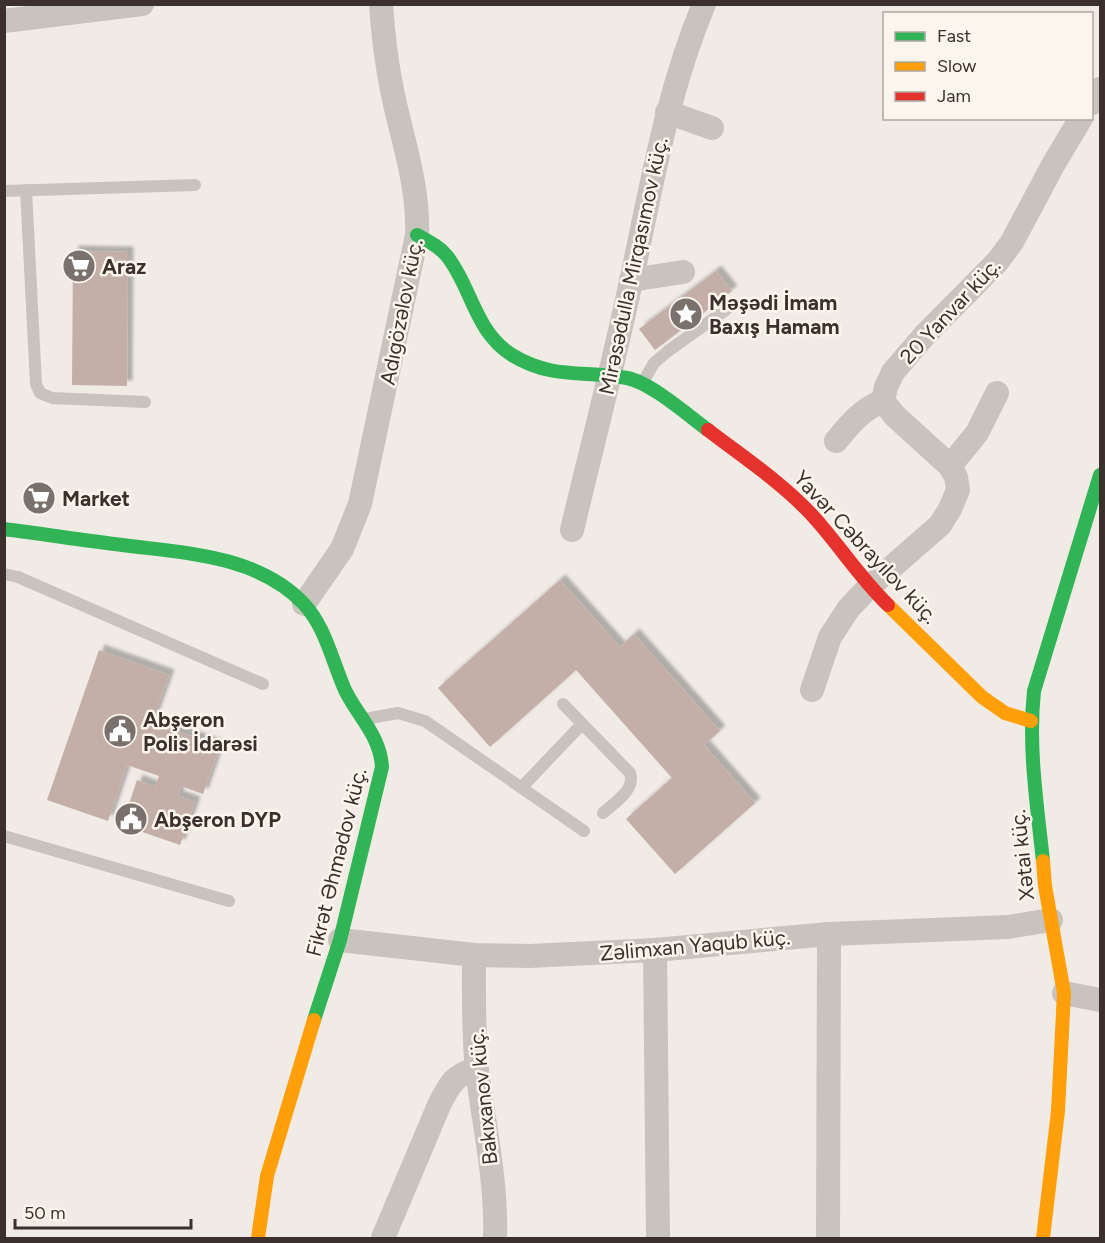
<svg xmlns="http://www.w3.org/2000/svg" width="1105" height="1243" viewBox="0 0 1105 1243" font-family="Figtree,sans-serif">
<defs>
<filter id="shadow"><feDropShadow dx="5.5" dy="-5.5" stdDeviation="1.5" flood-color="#0004"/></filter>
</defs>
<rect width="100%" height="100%" fill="#f0ebe5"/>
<g fill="#c3afa7" filter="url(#shadow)">
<polygon points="73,251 128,252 127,386 72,385"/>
<polygon points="716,271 732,291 655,350 639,329"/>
<polygon points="560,580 620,647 634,634 720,731 704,745 755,803 675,874 626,819 672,778 576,670 490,747 438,688"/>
<polygon points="99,650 169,675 152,722 220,746 203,794 181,786 178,796 195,802 180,845 122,825 137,780 155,787 159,776 127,765 108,821 47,800"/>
</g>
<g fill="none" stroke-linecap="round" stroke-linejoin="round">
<g stroke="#c9c3be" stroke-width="12">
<polyline points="26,190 36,384 40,393 52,398 145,402"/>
<polyline points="4,191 195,185"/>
<polyline points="643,382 654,363 668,351 727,309"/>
<polyline points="4,574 18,577 263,684"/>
<path d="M 563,704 L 630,773 C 636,790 614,803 603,813"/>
<polyline points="365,719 398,713 425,721 584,831"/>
<polyline points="522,787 582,724"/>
<polyline points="4,836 229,901"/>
</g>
<g stroke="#c9c3be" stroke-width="24">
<polyline points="4,21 142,4"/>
<polyline points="1092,103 1100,89"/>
<polyline points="667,112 712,128"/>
<polyline points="631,280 683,272"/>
<path d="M 836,441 C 850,424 862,409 883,401"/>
<polyline points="950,466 977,433 997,393"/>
<path d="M 572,530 C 592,446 614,362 632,277 C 652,184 667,93 704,4"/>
<path d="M 304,604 L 342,549 L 360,504 L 417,235 C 419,187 403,142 393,95 C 387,66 383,35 381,4"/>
<polyline points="812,690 830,637 849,608 869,587 940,525 950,509 958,490 956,477 950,466 895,416 883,401 886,387 893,372 924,336 998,261 1012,242 1053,165 1081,118"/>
<polyline points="340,940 474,955 529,956 655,950 829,934 1008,927 1051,920"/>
<polyline points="655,950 658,1238"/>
<path d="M 474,955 C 474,993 473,1031 477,1070 C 484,1125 497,1182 495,1238"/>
<polyline points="1064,993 1100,1000"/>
<path d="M 383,1238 L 440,1103 C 451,1082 454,1076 477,1068"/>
<polyline points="828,1238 829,934"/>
</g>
<g stroke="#30b455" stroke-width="14">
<path d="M 417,235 C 428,241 439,246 447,256 C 472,288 475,332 512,355 C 553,380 585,370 627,378 C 650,382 689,416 708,430"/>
<path d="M 4,529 C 43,534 82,540 122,545 C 184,553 258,555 304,604 C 326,628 332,661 345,690 C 358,717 380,735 382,767 L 340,940 L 314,1020"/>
<path d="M 1043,861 C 1037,804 1028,748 1034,691 L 1100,475"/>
</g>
<g stroke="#ff9f0a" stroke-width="14">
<polyline points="888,605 982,697 1005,713 1031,721"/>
<polyline points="1043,861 1045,886 1064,993 1058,1111 1043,1238"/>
<polyline points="258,1238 267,1176 314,1020"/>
</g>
<path stroke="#e5322d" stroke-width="14" d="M 708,430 C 743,457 781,482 811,514 C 838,543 859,577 888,605"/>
</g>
<defs>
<symbol id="supermarket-disc" viewBox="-11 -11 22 22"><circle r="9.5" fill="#7a716c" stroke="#fbf5ee"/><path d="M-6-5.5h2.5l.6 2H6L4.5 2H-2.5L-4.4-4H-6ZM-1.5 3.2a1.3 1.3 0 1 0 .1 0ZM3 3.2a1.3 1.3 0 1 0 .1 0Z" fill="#fff"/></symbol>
<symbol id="sight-disc" viewBox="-11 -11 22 22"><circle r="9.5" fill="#7a716c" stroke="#fbf5ee"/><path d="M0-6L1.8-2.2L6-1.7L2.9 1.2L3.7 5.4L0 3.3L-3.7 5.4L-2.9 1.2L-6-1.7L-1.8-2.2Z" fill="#fff"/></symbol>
<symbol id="civic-disc" viewBox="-11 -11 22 22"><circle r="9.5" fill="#7a716c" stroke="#fbf5ee"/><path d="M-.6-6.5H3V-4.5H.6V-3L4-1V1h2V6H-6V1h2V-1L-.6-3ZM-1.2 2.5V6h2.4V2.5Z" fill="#fff"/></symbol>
</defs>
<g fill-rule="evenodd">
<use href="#supermarket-disc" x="60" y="247" width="38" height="38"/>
<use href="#sight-disc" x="667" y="295" width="38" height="38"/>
<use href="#supermarket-disc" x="20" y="479" width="38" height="38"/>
<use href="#civic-disc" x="101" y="712" width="38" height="38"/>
<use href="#civic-disc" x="112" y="800" width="38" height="38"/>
</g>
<g text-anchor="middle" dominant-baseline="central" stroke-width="5" stroke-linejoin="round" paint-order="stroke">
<g font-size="21" font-weight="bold" fill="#3b302b" stroke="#fbf5ee" text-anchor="start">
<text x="102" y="266">Araz</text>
<text x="709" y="302">Məşədi İmam<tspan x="709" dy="24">Baxış Hamam</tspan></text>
<text x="62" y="498">Market</text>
<text x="143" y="719">Abşeron<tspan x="143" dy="24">Polis İdarəsi</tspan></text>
<text x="154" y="819">Abşeron DYP</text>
</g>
<g font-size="21" fill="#3b302b" stroke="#fbf5ee">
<text transform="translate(633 266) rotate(-78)">Mirəsədulla Mirqasımov küç.</text>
<text transform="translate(950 311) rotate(-47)">20 Yanvar küç.</text>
<text transform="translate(401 312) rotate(-79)">Adıgözəlov küç.</text>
<text transform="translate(866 547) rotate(47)">Yavər Cəbrayılov küç.</text>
<text transform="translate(1022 855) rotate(-96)">Xətai küç.</text>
<text transform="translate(336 862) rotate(-76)">Fikrət Əhmədov küç.</text>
<text transform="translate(695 945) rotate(-5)">Zəlimxan Yaqub küç.</text>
<text transform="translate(483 1097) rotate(-96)">Bakıxanov küç.</text>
</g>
</g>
<rect width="1105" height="1243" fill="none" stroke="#3b302b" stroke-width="12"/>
<rect x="883" y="12" width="210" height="108" fill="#fbf5ee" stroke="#aea6a0" stroke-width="1.5"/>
<rect x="895" y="32" width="30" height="9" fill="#30b455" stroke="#aea6a0" stroke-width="1.5"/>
<text x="937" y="42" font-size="18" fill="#3b302b">Fast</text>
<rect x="895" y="62" width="30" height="9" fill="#ff9f0a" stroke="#aea6a0" stroke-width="1.5"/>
<text x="937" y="72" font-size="18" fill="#3b302b">Slow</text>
<rect x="895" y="92" width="30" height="9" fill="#e5322d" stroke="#aea6a0" stroke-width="1.5"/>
<text x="937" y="102" font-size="18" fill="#3b302b">Jam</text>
<path d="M15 1219v9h176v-9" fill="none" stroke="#3b302b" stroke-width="3"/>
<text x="24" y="1219" font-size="18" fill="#3b302b" stroke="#fbf5ee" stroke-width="4.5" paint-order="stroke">50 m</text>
</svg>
